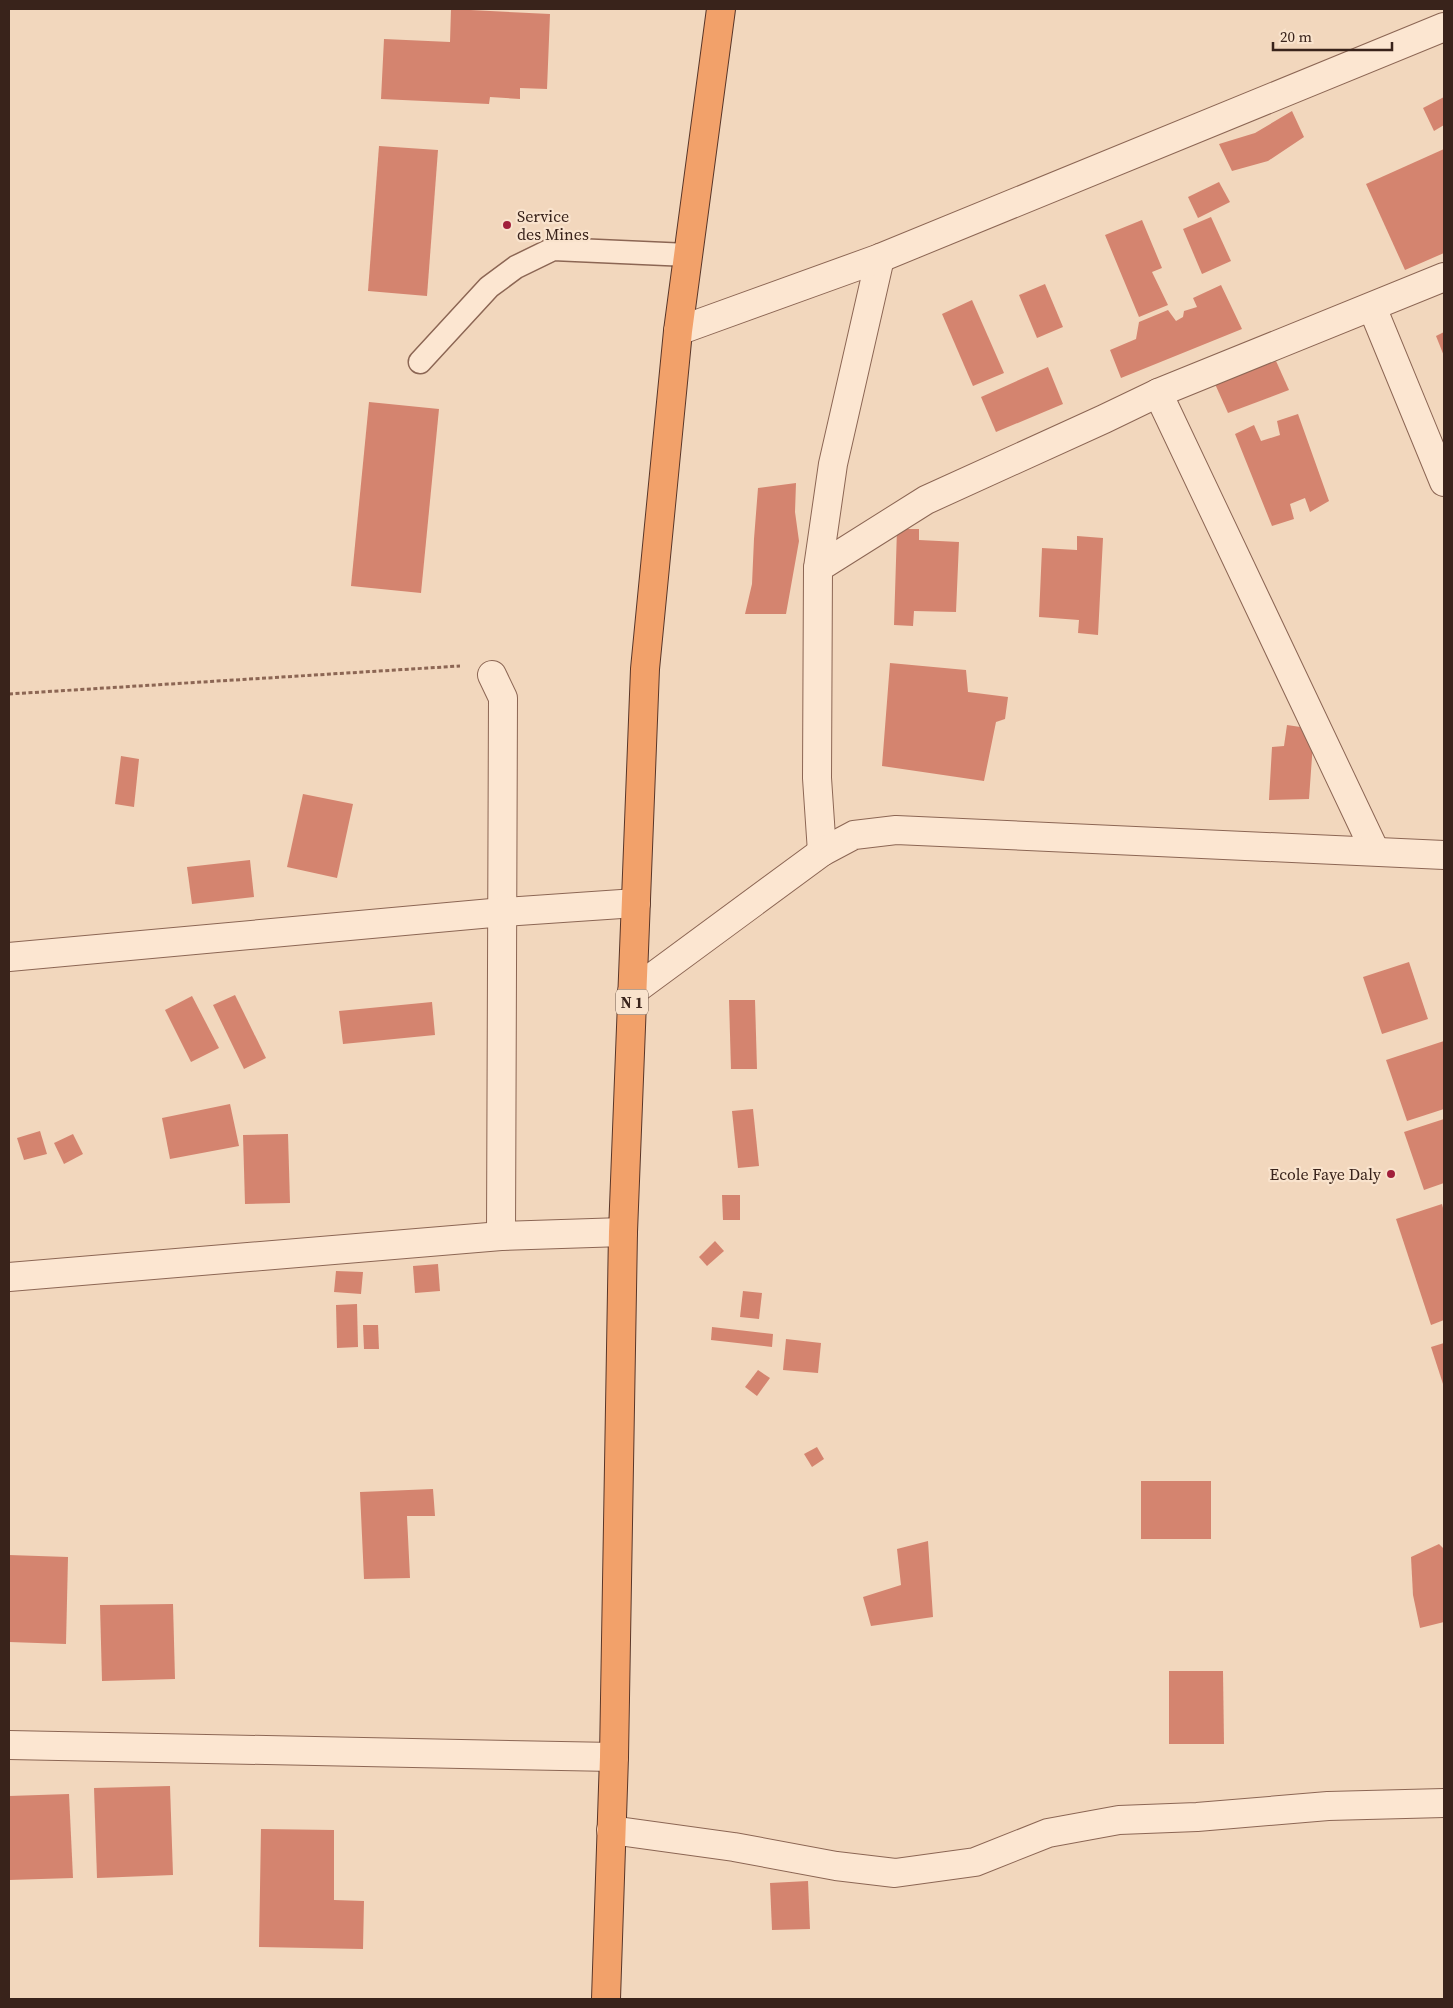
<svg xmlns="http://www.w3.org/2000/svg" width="1453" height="2008" viewBox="0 0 1453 2008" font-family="'Source Serif 4',serif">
<rect width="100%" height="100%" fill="#f2d7bd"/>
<g fill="#d4846f">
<polygon points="451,9 550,14 547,89 520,88 520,99 490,97 489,104 381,99 384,39 450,42"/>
<polygon points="1444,97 1444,125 1434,131 1423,108"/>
<polygon points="1292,111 1304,137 1268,161 1232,171 1219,144 1255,133"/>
<polygon points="379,146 438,150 427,296 368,291"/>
<polygon points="1444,149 1444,253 1405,270 1366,184"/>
<polygon points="1219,182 1230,202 1198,218 1188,197"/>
<polygon points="1211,217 1231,261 1202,274 1183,229"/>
<polygon points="1142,220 1162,268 1152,272 1168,305 1139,317 1105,235"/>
<polygon points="1045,284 1063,327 1037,338 1019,295"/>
<polygon points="1221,285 1242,329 1121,378 1110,350 1136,339 1139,322 1168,310 1176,321 1183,317 1184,311 1197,307 1193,298"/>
<polygon points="972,300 1004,373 973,386 942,314"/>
<polygon points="1444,332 1444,356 1436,336"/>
<polygon points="1276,361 1289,390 1228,413 1215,384"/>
<polygon points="1048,367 1063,404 996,432 981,397"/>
<polygon points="369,402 439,409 421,593 351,586"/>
<polygon points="1298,414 1329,501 1310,512 1305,498 1290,504 1294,519 1272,526 1235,434 1254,425 1261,441 1280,435 1277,421"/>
<polygon points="796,483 795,512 799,541 786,614 745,614 752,584 754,539 758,488"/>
<polygon points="897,529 919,529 919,540 959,542 956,612 914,611 913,626 894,625"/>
<polygon points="1077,536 1103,538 1098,635 1078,633 1079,620 1039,617 1042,548 1077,550"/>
<polygon points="890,663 966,670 968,692 1008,697 1005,719 996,722 984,781 882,766"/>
<polygon points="1287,725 1314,729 1309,799 1269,800 1272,747 1284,746"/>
<polygon points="121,756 139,759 134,807 115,804"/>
<polygon points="303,794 353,804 337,878 287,867"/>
<polygon points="250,860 254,897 192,904 187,867"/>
<polygon points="1409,962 1428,1019 1382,1034 1363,977"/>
<polygon points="235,995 266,1058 244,1069 213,1005"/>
<polygon points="192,996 219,1048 191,1062 165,1010"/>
<polygon points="729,1000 755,1000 757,1069 731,1069"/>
<polygon points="432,1002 435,1035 343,1044 339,1011"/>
<polygon points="1444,1041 1444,1109 1407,1121 1386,1060"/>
<polygon points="230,1104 239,1146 170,1159 162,1118"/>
<polygon points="753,1109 759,1166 738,1168 732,1111"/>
<polygon points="1444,1119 1444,1183 1424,1190 1404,1132"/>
<polygon points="40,1131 47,1154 24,1160 17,1138"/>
<polygon points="73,1134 83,1154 64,1164 54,1143"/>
<polygon points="288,1134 290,1203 245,1204 243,1135"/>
<polygon points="722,1195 740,1195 740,1220 723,1220"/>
<polygon points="1442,1204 1444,1212 1444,1320 1431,1325 1396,1219"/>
<polygon points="715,1241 724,1251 707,1266 699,1257"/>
<polygon points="438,1264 440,1291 415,1293 413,1266"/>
<polygon points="336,1271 363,1272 361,1294 334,1292"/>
<polygon points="743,1291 762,1293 759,1319 740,1317"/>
<polygon points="357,1304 358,1347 337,1348 336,1305"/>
<polygon points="363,1325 378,1325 379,1349 364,1349"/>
<polygon points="712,1327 773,1334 772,1347 711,1340"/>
<polygon points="786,1339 821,1343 818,1373 783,1370"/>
<polygon points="1444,1343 1444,1387 1431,1347"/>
<polygon points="758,1370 770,1378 757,1396 745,1387"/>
<polygon points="817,1447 824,1459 812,1467 804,1454"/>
<rect x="1141" y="1481" width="70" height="58"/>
<polygon points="433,1489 435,1516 407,1516 410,1578 364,1579 360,1492"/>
<polygon points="928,1541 933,1617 871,1626 863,1597 901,1585 897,1549"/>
<polygon points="1439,1544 1444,1549 1444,1622 1420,1628 1413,1595 1411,1557"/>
<polygon points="9,1555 68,1557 66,1644 9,1642"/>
<polygon points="173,1604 175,1679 102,1681 100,1605"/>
<polygon points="1169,1671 1223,1671 1224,1744 1169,1744"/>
<polygon points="170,1786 173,1875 97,1878 94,1788"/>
<polygon points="69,1794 73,1878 9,1880 9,1796"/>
<polygon points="261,1829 334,1830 334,1900 364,1901 363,1949 259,1947"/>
<polygon points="808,1881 810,1929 772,1930 770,1883"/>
</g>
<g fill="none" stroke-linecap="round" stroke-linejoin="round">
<defs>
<polyline id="service" points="420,362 489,287 516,267 553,249 688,255"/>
<g id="minor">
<polyline points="1372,307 1444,482"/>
<polyline points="1158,393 1375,851"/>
<polyline points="818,568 926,500 1104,419 1158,393 1444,277"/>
<polyline points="492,675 503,698 501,1236"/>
<polyline points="822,852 817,778 818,568 833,464 880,258"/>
<polyline points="9,957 503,912 636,903"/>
<polyline points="632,992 822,852 854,835 896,830 1444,855"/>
<polyline points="9,1277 501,1236 623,1232"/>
<polyline points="9,1745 614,1757"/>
<polyline points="611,1830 734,1847 836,1866 895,1873 975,1862 1048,1833 1119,1820 1197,1817 1328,1806 1444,1803"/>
</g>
<polyline id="tertiary" points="678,331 880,258 1444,27"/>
<polyline id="trunk" points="606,1999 614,1757 623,1232 645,669 678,331 721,9"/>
</defs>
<use href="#service" stroke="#8c6654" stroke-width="25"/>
<use href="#minor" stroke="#8c6654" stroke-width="30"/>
<use href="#tertiary" stroke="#8c6654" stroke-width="30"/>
<use href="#trunk" stroke="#593629" stroke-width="30"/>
<polyline stroke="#8c6654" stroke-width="3" stroke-dasharray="4 2.5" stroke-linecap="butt" points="9,694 460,666"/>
<use href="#service" stroke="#fce6d1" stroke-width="22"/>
<use href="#minor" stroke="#fce6d1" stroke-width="28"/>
<use href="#tertiary" stroke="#fce6d1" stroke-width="28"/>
<use href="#trunk" stroke="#f2a16a" stroke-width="28"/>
</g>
<g fill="#a11f3b" stroke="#f9e3cd" stroke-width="2">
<circle cx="507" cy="225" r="5"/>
<circle cx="1391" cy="1174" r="5"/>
</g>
<g text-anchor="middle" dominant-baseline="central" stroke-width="4.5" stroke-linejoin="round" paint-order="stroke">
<rect fill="#f9e3cd" stroke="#735d50" stroke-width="1" x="616" y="989.5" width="32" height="25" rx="4"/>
<g font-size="15" font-weight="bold" fill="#39231b">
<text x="632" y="1002">N 1</text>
</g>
<g font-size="16" fill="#39231b" stroke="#f9e3cd" text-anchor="start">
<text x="517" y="216">Service<tspan x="517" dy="18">des Mines</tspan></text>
<text x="1381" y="1174" text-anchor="end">Ecole Faye Daly</text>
</g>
</g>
<rect width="1453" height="2008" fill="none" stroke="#39231b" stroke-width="20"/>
<path d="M1273 42v8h119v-8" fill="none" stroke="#39231b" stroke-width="2.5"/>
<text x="1280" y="42" font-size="15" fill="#39231b" stroke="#f9e3cd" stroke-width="4" paint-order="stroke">20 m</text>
</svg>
